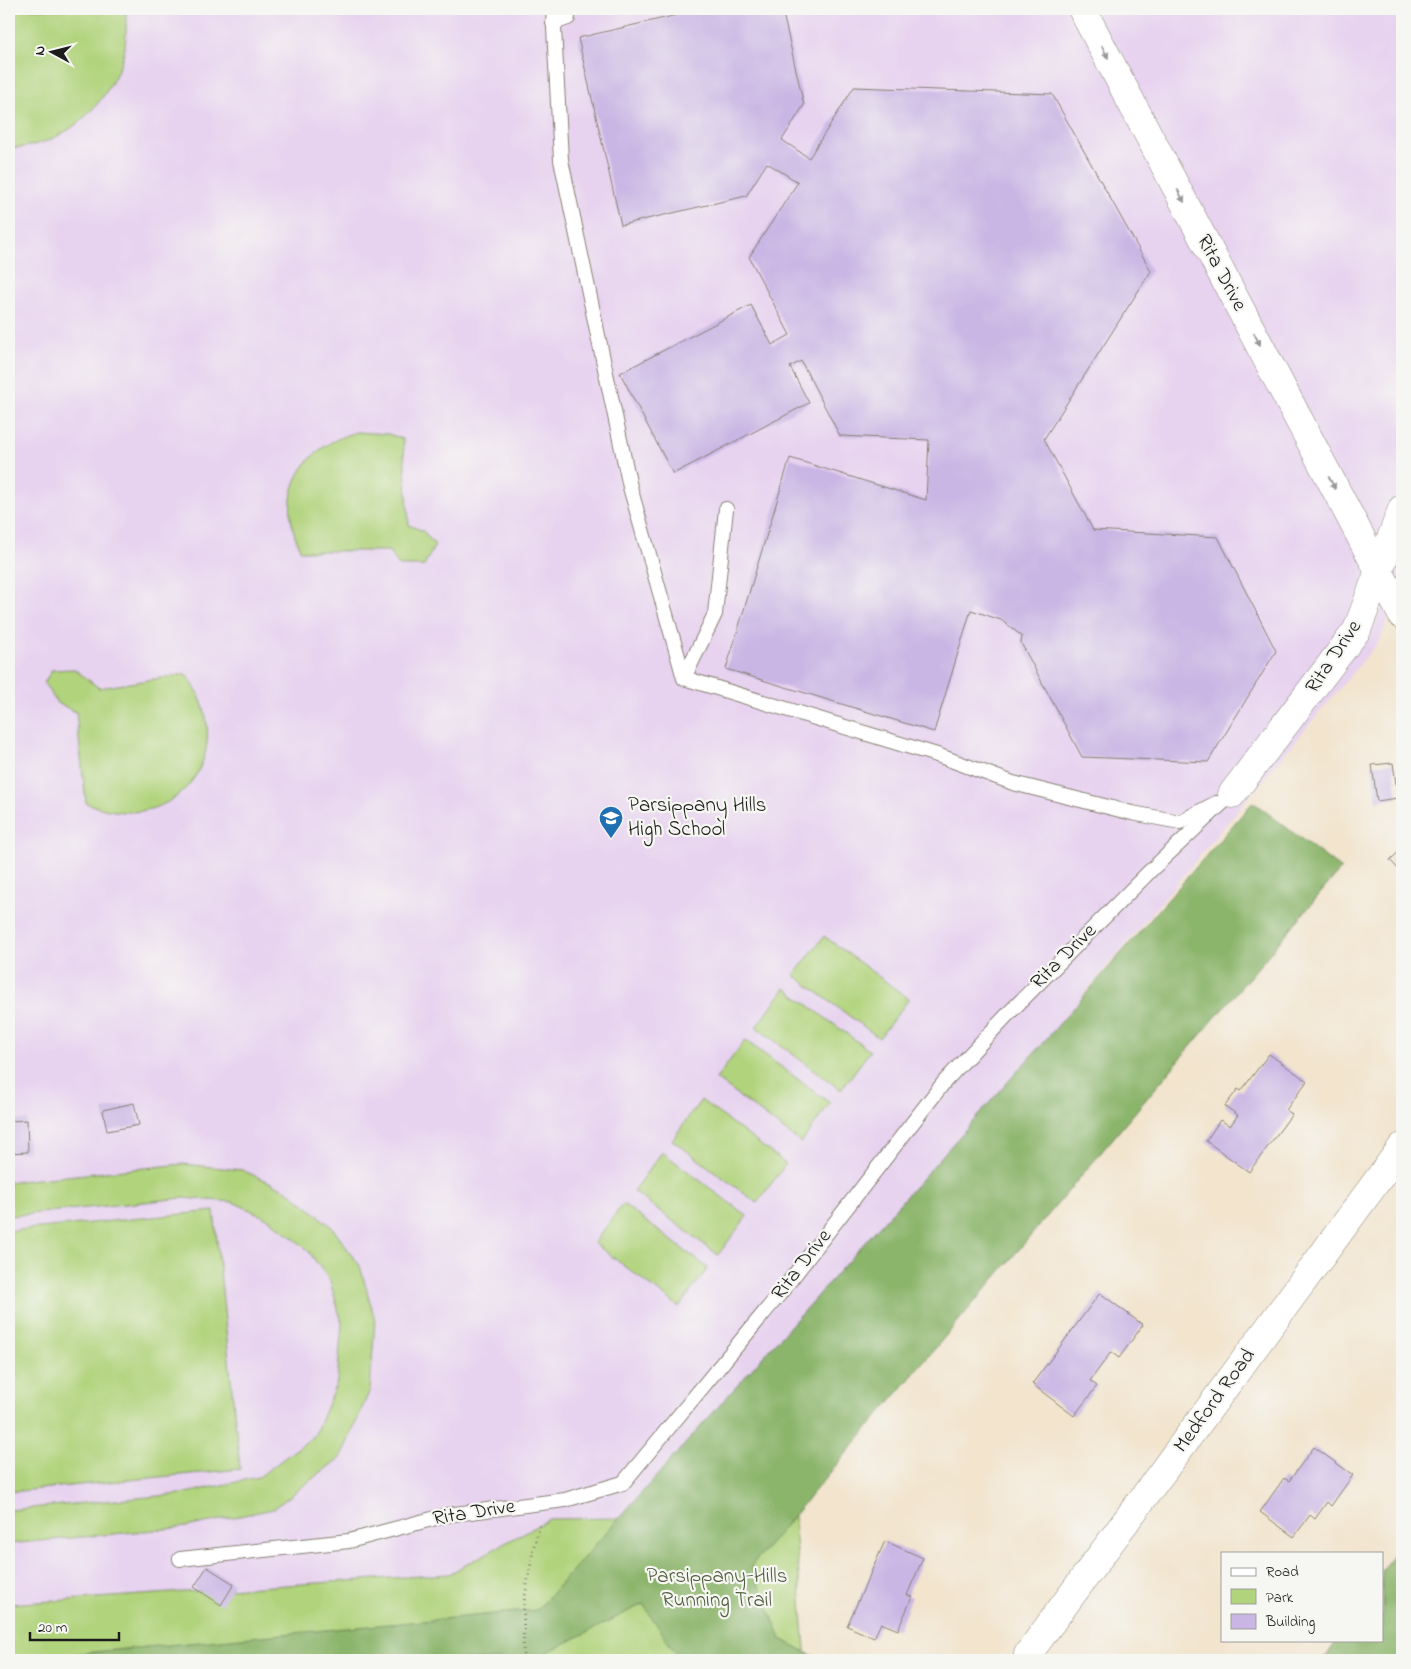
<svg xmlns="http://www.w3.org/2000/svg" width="1411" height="1669" viewBox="0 0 1411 1669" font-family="'Indie Flower',sans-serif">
<rect width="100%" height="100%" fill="#f6f6f2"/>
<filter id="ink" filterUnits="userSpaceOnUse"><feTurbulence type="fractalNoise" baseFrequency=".02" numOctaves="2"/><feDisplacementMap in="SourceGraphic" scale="10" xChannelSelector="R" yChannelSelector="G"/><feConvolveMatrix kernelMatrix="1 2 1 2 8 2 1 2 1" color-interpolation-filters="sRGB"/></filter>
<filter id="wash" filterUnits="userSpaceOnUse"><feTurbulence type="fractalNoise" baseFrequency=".0096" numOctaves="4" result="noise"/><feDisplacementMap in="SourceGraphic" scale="20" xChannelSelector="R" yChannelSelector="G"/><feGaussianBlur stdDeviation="1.12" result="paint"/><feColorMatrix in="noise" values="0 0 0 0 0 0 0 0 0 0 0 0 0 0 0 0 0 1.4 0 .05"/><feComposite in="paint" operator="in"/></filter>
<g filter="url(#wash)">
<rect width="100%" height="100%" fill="#f2e4cd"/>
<polygon fill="#e7d2ef" points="9,9 1402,9 1402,582 1380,640 1048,1037 537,1610 9,1659"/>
<g fill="#b1d37c" stroke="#66784c">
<path d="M 9,9 L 126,10 C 126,25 127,41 123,56 C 108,106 63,148 9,148 Z"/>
<path d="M 356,432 L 388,434 L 403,439 L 409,525 L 423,531 L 435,545 L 424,566 L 399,566 L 389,551 L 301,551 C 275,496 299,449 356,432 Z"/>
<path d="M 74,669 L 99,688 L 186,674 C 244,751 176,841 86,803 L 76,712 L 57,703 L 44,683 L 52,670 Z"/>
<polygon points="824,936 909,999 879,1038 794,975"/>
<polygon points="785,988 870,1051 841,1090 756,1027"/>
<polygon points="745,1040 830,1103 801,1143 716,1079"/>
<polygon points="701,1100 786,1164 757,1203 672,1140"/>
<polygon points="662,1152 747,1216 718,1255 633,1191"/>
<polygon points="183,1164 242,1170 287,1190 331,1226 360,1266 375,1320 370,1390 341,1457 273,1509 186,1527 9,1544 9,1510 181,1494 259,1477 314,1436 337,1382 342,1323 330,1281 307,1249 269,1219 233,1202 183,1198 9,1216 9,1182"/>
<polygon points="623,1204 708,1268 679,1307 594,1243"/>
<polygon points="214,1211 240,1469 9,1492 9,1231"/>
<polygon points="794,1516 806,1660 9,1660 9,1604 449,1574 549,1519"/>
</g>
<g fill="#8cb56c" stroke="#546844">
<polygon points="1253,802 1341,869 751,1566 781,1639 821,1660 680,1660 643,1604 532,1660 9,1660 537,1610 1048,1037"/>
<polygon points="1402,1540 1402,1660 1324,1660 1337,1640 1382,1640 1382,1571"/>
</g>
<g id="blocks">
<g fill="#cab6e4">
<polygon points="703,9 782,9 804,105 782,140 809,158 854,87 1052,94 1151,271 1044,439 1093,530 1218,537 1276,651 1208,762 1082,757 1021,643 1022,636 1001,620 971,610 934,732 726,669 790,458 926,500 929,440 840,436 801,361 790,367 809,403 673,474 620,373 751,305 772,345 790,335 749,257 798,182 767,163 746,196 621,225 578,38"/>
<polygon points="1393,763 1398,798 1377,801 1372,765"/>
<polygon points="1402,849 1402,873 1390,860"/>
<polygon points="1269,1054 1307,1081 1286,1110 1292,1114 1249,1172 1206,1141 1220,1120 1230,1126 1238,1115 1225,1106 1238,1089 1241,1091"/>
<polygon points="134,1103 139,1125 107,1131 103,1110"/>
<polygon points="27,1120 28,1152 9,1153 9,1121"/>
<polygon points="1100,1293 1143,1325 1119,1358 1111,1352 1090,1381 1097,1386 1074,1416 1032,1384"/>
<polygon points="1314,1447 1353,1475 1331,1506 1327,1502 1315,1519 1310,1515 1294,1537 1260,1512 1284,1478 1289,1481"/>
<polygon points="885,1541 923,1558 907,1595 912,1597 898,1630 881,1623 874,1638 847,1626"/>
<polygon points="207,1567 234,1584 221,1605 194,1587"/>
</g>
</g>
</g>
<g filter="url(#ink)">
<use href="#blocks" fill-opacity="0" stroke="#878074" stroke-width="1"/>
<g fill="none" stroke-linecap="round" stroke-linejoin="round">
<defs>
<g id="lane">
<polyline points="553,9 561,160 630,487 684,678 940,756 1013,783 1132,813 1180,822 1216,803"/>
<polyline points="553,23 568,18"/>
<polyline points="684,678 715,614 726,509"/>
<polyline points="180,1559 349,1541 447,1515 565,1500 623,1483 778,1296 945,1081 1008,1014 1150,871 1232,794"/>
</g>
<g id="street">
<polyline points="1082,9 1402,615"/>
<polyline points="1232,794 1357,630 1402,509"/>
<polyline points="1028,1654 1402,1147"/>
</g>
</defs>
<use href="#lane" stroke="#878074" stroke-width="16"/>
<use href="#street" stroke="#878074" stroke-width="29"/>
<polyline stroke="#878074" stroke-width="3" stroke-dasharray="1 4" stroke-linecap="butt" points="523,1660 524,1602 534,1546 540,1525"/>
<use href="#lane" stroke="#fff" stroke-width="14"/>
<use href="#street" stroke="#fff" stroke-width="28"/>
</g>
<defs><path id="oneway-solid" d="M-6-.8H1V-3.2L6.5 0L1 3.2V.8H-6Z" transform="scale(1.25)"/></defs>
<g fill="#999">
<use href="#oneway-solid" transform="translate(1105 52) rotate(62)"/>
<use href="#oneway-solid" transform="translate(1181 196) rotate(62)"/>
<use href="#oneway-solid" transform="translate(1257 339) rotate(62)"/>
<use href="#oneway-solid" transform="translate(1332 483) rotate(62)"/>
</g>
</g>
<defs>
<symbol id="school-pin" viewBox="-11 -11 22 30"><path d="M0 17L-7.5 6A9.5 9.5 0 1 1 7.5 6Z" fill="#1f6fb2" stroke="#f6f6f2"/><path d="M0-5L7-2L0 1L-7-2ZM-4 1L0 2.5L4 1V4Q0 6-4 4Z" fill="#fff"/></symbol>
</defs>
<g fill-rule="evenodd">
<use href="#school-pin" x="597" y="804" width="28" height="38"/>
</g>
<g text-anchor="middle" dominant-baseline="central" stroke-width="4.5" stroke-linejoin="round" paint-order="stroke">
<g font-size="21" fill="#1c1c1c" stroke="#f6f6f2">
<text transform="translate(1221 273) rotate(62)">Rita Drive</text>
<text transform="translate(1334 657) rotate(-56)">Rita Drive</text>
<text transform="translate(1064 957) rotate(-45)">Rita Drive</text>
<text transform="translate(802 1265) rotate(-52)">Rita Drive</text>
<text transform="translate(1215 1401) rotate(-54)">Medford Road</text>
<text transform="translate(474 1513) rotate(-9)">Rita Drive</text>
</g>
<g font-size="21" fill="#1c1c1c" stroke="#f6f6f2" text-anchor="start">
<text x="628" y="806">Parsippany Hills<tspan x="628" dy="24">High School</tspan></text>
</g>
<g font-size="21" fill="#505c3e" stroke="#f6f6f2">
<text x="717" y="1577">Parsippany-Hills<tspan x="717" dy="24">Running Trail</tspan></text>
</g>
</g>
<rect width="1411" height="1669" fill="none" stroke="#f6f6f2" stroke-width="30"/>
<rect x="1221" y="1552" width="162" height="90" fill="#f6f6f2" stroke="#9f9f9c"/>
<rect x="1231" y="1568" width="25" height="8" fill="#ffffff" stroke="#9f9f9c"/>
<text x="1266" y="1576" font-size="15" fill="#1c1c1c">Road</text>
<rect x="1231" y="1589" width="25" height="15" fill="#b1d37c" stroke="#9f9f9c"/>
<text x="1266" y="1602" font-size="15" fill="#1c1c1c">Park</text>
<rect x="1231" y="1614" width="25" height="15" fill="#cab6e4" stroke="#9f9f9c"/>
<text x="1266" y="1626" font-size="15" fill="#1c1c1c">Building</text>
<g transform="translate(52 52) rotate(277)" stroke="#f6f6f2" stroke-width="4" paint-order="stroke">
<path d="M0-4L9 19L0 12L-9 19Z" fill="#1c1c1c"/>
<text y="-8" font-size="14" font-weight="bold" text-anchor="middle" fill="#1c1c1c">N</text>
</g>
<path d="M30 1632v8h89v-8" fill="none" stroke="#1c1c1c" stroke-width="2.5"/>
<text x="38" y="1632" font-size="15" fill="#1c1c1c" stroke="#f6f6f2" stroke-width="4" paint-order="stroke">20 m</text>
</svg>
